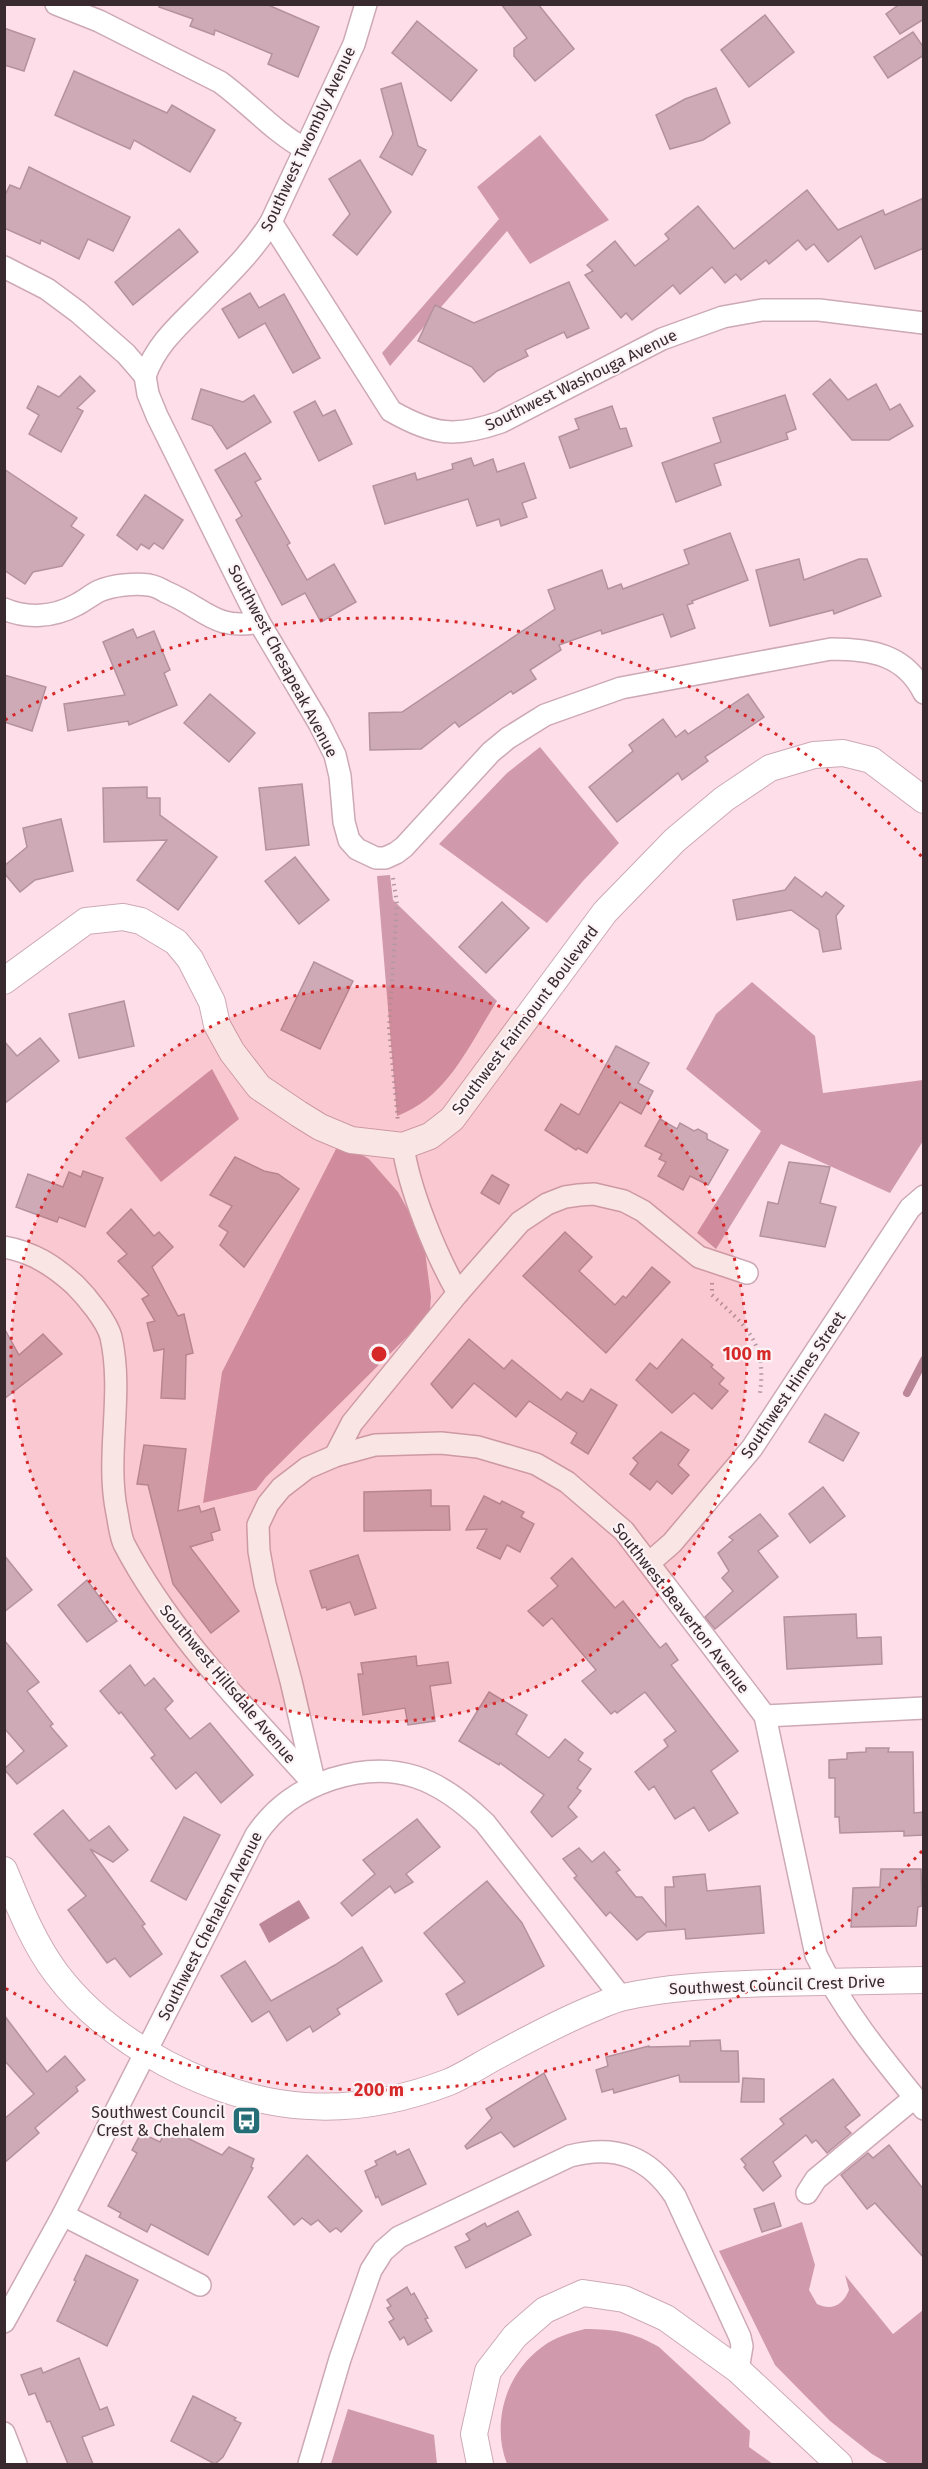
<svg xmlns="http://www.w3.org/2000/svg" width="928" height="2469" viewBox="0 0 928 2469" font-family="'Fira Sans',sans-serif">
<rect width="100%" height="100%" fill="#fedfe9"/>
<g fill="#d099ac">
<polygon points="540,135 609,220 530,264 507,231 390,366 382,353 499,219 477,187"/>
<polygon points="540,747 619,843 583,881 547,923 439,844 507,773"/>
<path d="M 390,875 L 393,900 L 497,1001 C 469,1045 448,1097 397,1116 L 377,876 Z"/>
<polygon points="752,982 815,1036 823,1093 923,1080 923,1141 890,1193 781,1144 716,1249 697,1233 761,1131 686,1069 716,1014"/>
<polygon points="212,1069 239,1119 161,1182 125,1138"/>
<polygon points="337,1147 359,1153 369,1159 398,1192 409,1212 424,1244 431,1297 430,1309 427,1317 266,1477 256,1490 203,1503 222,1372"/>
<path d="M 802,2222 L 815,2265 L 809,2290 L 817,2304 C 832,2311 843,2305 849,2290 L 845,2275 L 893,2334 L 923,2310 L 923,2464 L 889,2464 L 872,2454 L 830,2421 L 775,2365 L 719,2251 Z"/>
<path d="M 585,2329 C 615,2329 633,2332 659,2347 L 750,2431 L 749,2447 L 773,2464 L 507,2464 C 491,2423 506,2373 542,2347 C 555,2337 570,2333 585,2329 Z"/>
<polygon points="348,2409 434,2435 437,2464 331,2464"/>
</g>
<polygon fill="#bd879a" points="299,1900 310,1918 269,1943 259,1924"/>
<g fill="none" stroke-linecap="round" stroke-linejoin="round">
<polyline stroke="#bd879a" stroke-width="8" points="907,1393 924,1360"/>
</g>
<g fill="#cea9b6" stroke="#b5919e" stroke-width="1.5">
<polygon points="159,4 266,4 319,27 298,77 268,64 272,54 215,30 214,35 190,26 193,19 159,7"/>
<polygon points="501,4 538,4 574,49 535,81 514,56 514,48 527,38"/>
<polygon points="900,4 924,4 924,19 900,34 886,14"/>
<polygon points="765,15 794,52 749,87 721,50"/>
<polygon points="417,21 477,70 451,101 392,53"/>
<polygon points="4,28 35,39 24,71 4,65"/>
<polygon points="913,32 924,48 924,55 888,78 874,57"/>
<polygon points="74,71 167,113 172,105 215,130 190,172 134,140 130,149 55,115"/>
<polygon points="401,83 418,146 426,150 412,175 380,157 393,134 381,89"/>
<polygon points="716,88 730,123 703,140 670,149 656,115 685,99"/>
<polygon points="360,160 391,212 357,255 333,235 350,214 329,179"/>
<polygon points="29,167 130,217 113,251 88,239 79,259 41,240 40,244 4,228 4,197 10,185 20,189"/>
<polygon points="807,190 838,230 883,210 885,215 924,198 924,248 875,269 861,236 828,262 814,244 806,250 798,240 769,264 766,260 741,280 736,274 725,283 712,267 680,294 673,285 632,320 626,313 621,318 585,275 593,271 587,265 615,241 635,266 669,239 665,234 698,206 734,249"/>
<polygon points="179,229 198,252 133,305 115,282"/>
<polygon points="569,282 589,328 567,338 564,332 525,350 528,356 497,371 484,382 472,367 418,341 435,305 474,323"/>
<polygon points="250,293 259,308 284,294 320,358 293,373 265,323 239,338 222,309"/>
<polygon points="80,376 95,391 77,408 83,411 61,452 29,434 39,415 27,408 38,386 59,397"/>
<polygon points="830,379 848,400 876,384 890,410 900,404 913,426 889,440 852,440 813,394"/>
<polygon points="201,389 243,402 254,395 271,422 227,449 212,426 192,419"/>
<polygon points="785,395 796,429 786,433 788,439 714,464 721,485 676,502 662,463 721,442 713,418"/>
<polygon points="315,401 323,416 335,410 352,444 319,461 294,412"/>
<polygon points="612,406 620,429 626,428 632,446 570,468 559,437 579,429 575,419"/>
<polygon points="245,453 261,479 255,482 290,543 287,545 307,580 334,564 356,602 321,622 305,593 282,605 236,520 242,516 215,470"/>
<polygon points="471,458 474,466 493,459 497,472 524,463 536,498 522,503 527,517 501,526 499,519 477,526 468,499 385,524 373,486 415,473 417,480 453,469 452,464"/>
<polygon points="4,469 77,518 71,526 84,535 62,566 33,572 25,584 4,570"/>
<polygon points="145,495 183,520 163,549 154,543 149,549 141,544 137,550 117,535"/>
<polygon points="730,533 748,580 692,601 693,603 687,605 695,628 671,637 663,614 602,634 601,630 559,645 561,650 530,670 536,679 513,694 511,691 459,727 455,722 421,749 370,750 369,713 402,712 555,609 548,590 602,570 608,589 621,584 623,589 689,564 684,550"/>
<polygon points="799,559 804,580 859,559 867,559 881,596 834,614 833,610 770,626 756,570"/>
<polygon points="133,629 137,638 154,631 170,670 164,673 177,705 129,725 128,721 68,731 64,704 125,695 103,642"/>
<polygon points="4,675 46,687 32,731 4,722"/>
<polygon points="210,694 255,733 229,762 184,723"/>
<polygon points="748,694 764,717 705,757 708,761 682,780 678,773 617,822 589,787 633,751 629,745 663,719 676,737 685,730 688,734"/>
<polygon points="302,784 309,845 266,850 259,788"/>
<polygon points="147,787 147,798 160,798 160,815 217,857 178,910 137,880 167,840 104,842 103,788"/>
<polygon points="61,819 73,871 35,880 20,892 4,873 4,866 27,847 23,828"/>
<polygon points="295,857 329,900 299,924 265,881"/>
<polygon points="795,877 822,897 826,892 844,906 836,916 841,949 823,952 819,930 791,910 737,920 733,900 785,890"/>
<polygon points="502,902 529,928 486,973 459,947"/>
<polygon points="314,962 353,981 320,1049 281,1030"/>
<polygon points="124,1001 134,1046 79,1058 69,1014"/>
<polygon points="40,1038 59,1061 4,1104 4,1041 17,1056"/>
<polygon points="616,1046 649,1063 638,1083 653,1091 641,1114 620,1102 587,1153 578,1148 576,1150 545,1130 561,1104 579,1115"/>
<polygon points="660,1119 677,1129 680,1123 694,1131 698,1129 707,1134 707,1139 728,1150 708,1185 690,1176 683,1190 658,1176 666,1162 659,1159 662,1154 645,1146"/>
<polygon points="235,1157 264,1171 278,1174 299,1189 244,1267 220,1245 228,1232 219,1226 232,1206 210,1195"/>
<polygon points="789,1162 830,1167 820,1203 836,1207 825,1247 760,1236 768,1202 778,1204"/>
<polygon points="83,1171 103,1178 85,1227 59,1217 57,1222 16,1207 28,1174 63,1187 69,1172 81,1177"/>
<polygon points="492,1175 509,1185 499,1204 481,1193"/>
<polygon points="131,1209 154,1236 159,1232 173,1247 152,1267 178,1316 184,1314 193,1353 186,1355 185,1399 161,1398 164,1349 154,1351 147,1323 155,1321 142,1299 149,1295 118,1261 127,1254 107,1233"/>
<polygon points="565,1232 592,1257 579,1271 615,1305 623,1296 626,1298 652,1267 670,1282 606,1353 523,1276"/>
<polygon points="4,1328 19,1355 43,1334 62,1354 4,1399"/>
<polygon points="469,1339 504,1369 512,1360 561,1400 567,1392 583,1402 591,1389 617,1405 588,1454 571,1443 577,1433 529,1401 516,1417 474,1383 452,1408 431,1384"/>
<polygon points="682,1339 713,1365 711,1367 724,1378 719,1384 728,1391 712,1409 694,1393 672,1413 636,1380 650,1363 657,1369"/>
<polygon points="825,1414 859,1433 843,1461 809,1442"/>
<polygon points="661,1432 689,1450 678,1465 689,1475 672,1494 657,1481 650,1490 630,1474 638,1463 633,1458"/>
<polygon points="144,1445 186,1449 178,1511 199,1506 201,1512 214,1508 220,1530 211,1533 213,1540 190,1547 239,1611 211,1633 173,1584 148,1485 137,1484"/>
<polygon points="823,1487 845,1516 810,1543 789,1514"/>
<polygon points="431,1490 431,1506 449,1506 450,1530 364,1531 364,1492"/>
<polygon points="484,1496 500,1504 502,1501 524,1512 521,1517 534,1524 520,1552 507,1545 500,1559 477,1548 487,1529 466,1530"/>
<polygon points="760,1514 778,1536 758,1551 778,1577 715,1629 705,1617 733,1591 722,1578 729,1571 718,1553 733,1540 729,1537"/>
<polygon points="4,1555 32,1590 4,1612"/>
<polygon points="358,1555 376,1608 355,1615 350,1602 327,1610 326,1607 322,1608 310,1571"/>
<polygon points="572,1558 615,1608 623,1601 660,1648 666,1643 678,1660 671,1665 738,1751 711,1771 738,1813 709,1831 694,1807 675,1819 654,1786 649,1790 635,1772 668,1746 664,1740 676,1731 645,1692 617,1713 615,1711 611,1714 582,1681 596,1670 552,1618 543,1626 528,1611 558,1586 551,1578"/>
<polygon points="87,1580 117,1621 87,1642 58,1605"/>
<polygon points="856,1614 857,1638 881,1637 882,1664 787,1669 784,1617"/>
<polygon points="4,1640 39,1682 27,1691 53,1724 50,1726 67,1746 17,1784 4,1769 24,1751 4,1728"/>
<polygon points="416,1656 417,1666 448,1662 451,1683 430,1686 435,1721 408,1725 405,1708 363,1715 358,1674 363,1674 361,1663"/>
<polygon points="130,1665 145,1686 154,1678 173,1701 165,1709 190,1739 210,1723 253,1775 221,1803 196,1772 176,1789 151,1758 155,1755 121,1712 119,1714 100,1691"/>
<polygon points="489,1692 527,1715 516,1734 549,1758 565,1739 583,1753 578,1760 591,1769 577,1788 581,1791 568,1807 577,1817 552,1837 531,1812 544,1795 500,1763 499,1765 459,1741"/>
<polygon points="866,1748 889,1748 888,1752 913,1752 914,1813 924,1812 924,1835 904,1836 904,1831 840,1833 839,1817 835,1817 835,1778 829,1778 829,1760 847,1759 847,1753 866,1752"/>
<polygon points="63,1810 89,1841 109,1826 128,1850 113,1862 90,1849 145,1924 142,1926 162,1954 130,1977 115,1958 107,1963 68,1910 86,1896 34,1834"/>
<polygon points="184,1817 220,1835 186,1900 151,1881"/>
<polygon points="417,1819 440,1847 406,1874 413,1882 395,1893 390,1886 352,1916 341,1903 375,1874 363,1860"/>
<polygon points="579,1848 592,1862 604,1852 620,1870 616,1872 636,1897 642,1897 666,1926 665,1887 674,1887 673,1877 705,1874 707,1891 760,1886 764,1933 686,1939 685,1929 647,1932 637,1940 610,1912 606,1916 574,1878 577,1876 563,1859"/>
<polygon points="881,1869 921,1869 922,1906 918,1907 916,1926 851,1927 853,1888 880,1887"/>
<polygon points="487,1881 522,1923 544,1966 458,2015 446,1994 465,1982 424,1933"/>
<polygon points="362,1947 382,1981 337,2009 340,2014 313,2032 310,2026 287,2041 269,2011 252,2022 221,1976 245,1961 271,2001 335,1965"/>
<polygon points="4,2015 47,2072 65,2056 85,2080 76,2087 78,2091 35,2128 39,2133 4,2163 4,2119 34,2094 4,2060"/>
<polygon points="720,2040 721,2051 738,2051 739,2082 680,2082 679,2075 614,2093 613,2089 602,2092 596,2070 608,2066 606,2057 649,2046 649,2047 690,2046 690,2041"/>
<polygon points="544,2073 566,2119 514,2147 501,2132 467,2149 465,2146 492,2118 486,2109"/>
<polygon points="743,2078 764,2079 764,2102 741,2102"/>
<polygon points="833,2079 860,2115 845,2127 851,2133 827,2153 816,2140 812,2143 806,2135 773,2162 781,2176 763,2191 744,2167 746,2165 741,2159 784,2124 780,2119"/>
<polygon points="167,2128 222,2155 229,2147 254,2159 251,2167 253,2168 208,2255 151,2224 147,2232 119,2217 121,2213 108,2206 137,2153 132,2150 141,2133 160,2142"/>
<polygon points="889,2145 924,2190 924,2258 875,2203 867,2209 841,2175 868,2153 873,2158"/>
<polygon points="409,2149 426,2184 382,2205 378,2196 376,2198 365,2171 377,2165 375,2161 395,2151 397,2155"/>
<polygon points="307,2155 362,2211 341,2232 336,2228 330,2232 318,2220 311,2225 302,2218 294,2225 268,2197"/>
<polygon points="774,2203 781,2226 762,2232 754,2209"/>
<polygon points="518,2211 531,2235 466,2268 455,2247 470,2240 466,2234 485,2223 487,2227"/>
<polygon points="86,2255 138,2280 107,2346 57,2321 76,2281 74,2280"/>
<polygon points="407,2287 411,2295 414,2293 428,2318 425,2319 432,2331 408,2345 404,2337 400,2340 389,2322 394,2319 387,2308 391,2306 387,2300"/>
<polygon points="79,2358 100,2410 107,2407 114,2425 82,2437 93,2464 68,2464 50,2421 47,2422 35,2393 29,2395 21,2375 41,2368 43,2373"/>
<polygon points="193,2396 236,2418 234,2420 241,2423 223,2457 215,2464 171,2441"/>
</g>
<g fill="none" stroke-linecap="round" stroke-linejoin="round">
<defs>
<g id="minor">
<path d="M 56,4 L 99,21 L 220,82 C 250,104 273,131 305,149"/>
<path d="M 271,222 L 391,411 C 433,435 455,438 501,422 L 662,339 L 723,317 L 762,310 L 819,310 L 924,323"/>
<path d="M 4,267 L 47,289 L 78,312 L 126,354 L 145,376 L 148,394 L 157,416 L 259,622 L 319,723 L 335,755 L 340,776 L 344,822 L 349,840 L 357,849 L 376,858 L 385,858 L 396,853 L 404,847 L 491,752 L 508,738 L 545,715 L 621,688 L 831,649 C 870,649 905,654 924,693"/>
<path d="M 145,376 C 156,345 178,326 201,303 C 226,277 252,253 271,222 L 354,44 L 366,4"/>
<path d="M 4,609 C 27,619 54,617 76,605 C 84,601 91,595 99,591 C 113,585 135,583 149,585 C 155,586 161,589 166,592 C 205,608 214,631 259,622"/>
<path d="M 403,1146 C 409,1189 436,1255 458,1293"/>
<path d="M 4,1247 C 33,1252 54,1266 75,1285 C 86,1296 107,1321 111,1337 C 124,1395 105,1456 117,1513 C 119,1523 120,1535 124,1544 C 171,1634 245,1707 312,1782"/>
<polyline points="335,1456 352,1423 458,1293 520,1222 547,1204 565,1197 579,1195 594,1194 624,1201 643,1211 699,1257 747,1273"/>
<polyline points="649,1563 672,1543 752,1448 910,1208 924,1196"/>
<polyline points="765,1716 924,1708"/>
<path d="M 315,1785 L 291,1681 L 265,1584 L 259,1551 L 258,1525 L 268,1504 L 281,1488 L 307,1468 L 335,1456 L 375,1445 L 441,1443 L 478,1447 L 536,1464 L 567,1482 L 624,1531 L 765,1716 L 816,1955 C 844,2012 884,2060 924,2109"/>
<polyline points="807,2193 816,2179 914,2098"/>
<polyline points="63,2215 200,2285"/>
<path d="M 4,2322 L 63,2215 L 256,1835 C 275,1807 299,1790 332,1779 C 395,1759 439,1778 485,1823 L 621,1997"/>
<polyline points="4,2433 16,2464"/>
<path d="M 309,2464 L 340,2359 L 371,2270 L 383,2251 L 399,2237 L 570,2156 C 616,2144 649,2157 675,2196 L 740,2337 L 742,2346 L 738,2370"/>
</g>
<g id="tertiary">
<polyline points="4,981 86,921 123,917 141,921 176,942 190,959 212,1002 217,1025 232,1052 259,1087 299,1114 320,1127 351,1140 403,1146 430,1136 452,1119 605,912 675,840 724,799 770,768 814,755 843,753 871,760 924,800"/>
<path d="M 4,1870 C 19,1906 33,1942 56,1973 C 85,2012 123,2040 165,2063 C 259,2113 348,2121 449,2082 C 465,2075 480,2065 495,2057 C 528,2039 560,2022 594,2008 C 604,2004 614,1999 624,1997 C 672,1986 722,1985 771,1983 C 822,1982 873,1981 924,1980"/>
<polyline points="480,2464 474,2434 488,2371 515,2336 545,2310 583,2293 624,2299 666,2318 738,2370 839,2464"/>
</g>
</defs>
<use href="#minor" stroke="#cda9b5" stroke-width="24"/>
<use href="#tertiary" stroke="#cda9b5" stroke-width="28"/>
<g stroke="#b299a1" stroke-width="4" stroke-dasharray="1.5 4.5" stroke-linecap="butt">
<polyline points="393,878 397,904 389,1028 398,1122"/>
<path d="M 712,1283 L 712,1295 C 746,1326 767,1342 760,1393"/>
</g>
<use href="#minor" stroke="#fff" stroke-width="21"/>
<use href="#tertiary" stroke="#fff" stroke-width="26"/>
</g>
<circle cx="379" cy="1354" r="368" fill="#d62828" fill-opacity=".12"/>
<g fill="none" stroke="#d62828" stroke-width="3" stroke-dasharray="3 6">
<circle cx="379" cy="1354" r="368"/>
<path d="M922 1851A736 736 0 0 1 5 1988M5 720A736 736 0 0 1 922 857"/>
</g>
<defs>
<symbol id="bus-square" viewBox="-11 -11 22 22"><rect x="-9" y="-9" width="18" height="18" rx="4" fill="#256e77" stroke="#fbf3f6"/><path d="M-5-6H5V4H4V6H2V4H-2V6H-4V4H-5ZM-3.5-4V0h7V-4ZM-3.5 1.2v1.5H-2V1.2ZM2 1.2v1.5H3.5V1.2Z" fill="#fff"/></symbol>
</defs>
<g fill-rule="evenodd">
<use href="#bus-square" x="230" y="2104" width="33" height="33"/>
</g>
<g text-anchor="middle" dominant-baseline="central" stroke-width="4.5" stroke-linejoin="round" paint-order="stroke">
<g font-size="16" fill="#382a2e" stroke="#fbf3f6">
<text transform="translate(308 139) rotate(-65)">Southwest Twombly Avenue</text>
<text transform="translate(581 380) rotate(-26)">Southwest Washouga Avenue</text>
<text transform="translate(283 661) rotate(62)">Southwest Chesapeak Avenue</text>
<text transform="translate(525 1020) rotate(-53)">Southwest Fairmount Boulevard</text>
<text transform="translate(793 1385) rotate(-56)">Southwest Himes Street</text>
<text transform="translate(681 1608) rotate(52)">Southwest Beaverton Avenue</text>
<text transform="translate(228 1684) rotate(50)">Southwest Hillsdale Avenue</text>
<text transform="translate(210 1926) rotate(-63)">Southwest Chehalem Avenue</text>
<text transform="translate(777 1985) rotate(-2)">Southwest Council Crest Drive</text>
</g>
<g font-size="16" fill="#382a2e" stroke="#fbf3f6" text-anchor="end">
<text x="225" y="2112">Southwest Council<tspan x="225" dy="18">Crest &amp; Chehalem</tspan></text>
</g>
</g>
<circle cx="379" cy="1354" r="9" fill="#d62828" stroke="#fbf3f6" stroke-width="3"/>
<g font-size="18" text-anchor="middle" font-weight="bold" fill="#d62828" stroke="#fbf3f6" stroke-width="4.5" stroke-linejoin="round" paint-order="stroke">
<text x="747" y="1360">100 m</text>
<text x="379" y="2096">200 m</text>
</g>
<rect width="928" height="2469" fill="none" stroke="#382a2e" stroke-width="12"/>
</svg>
